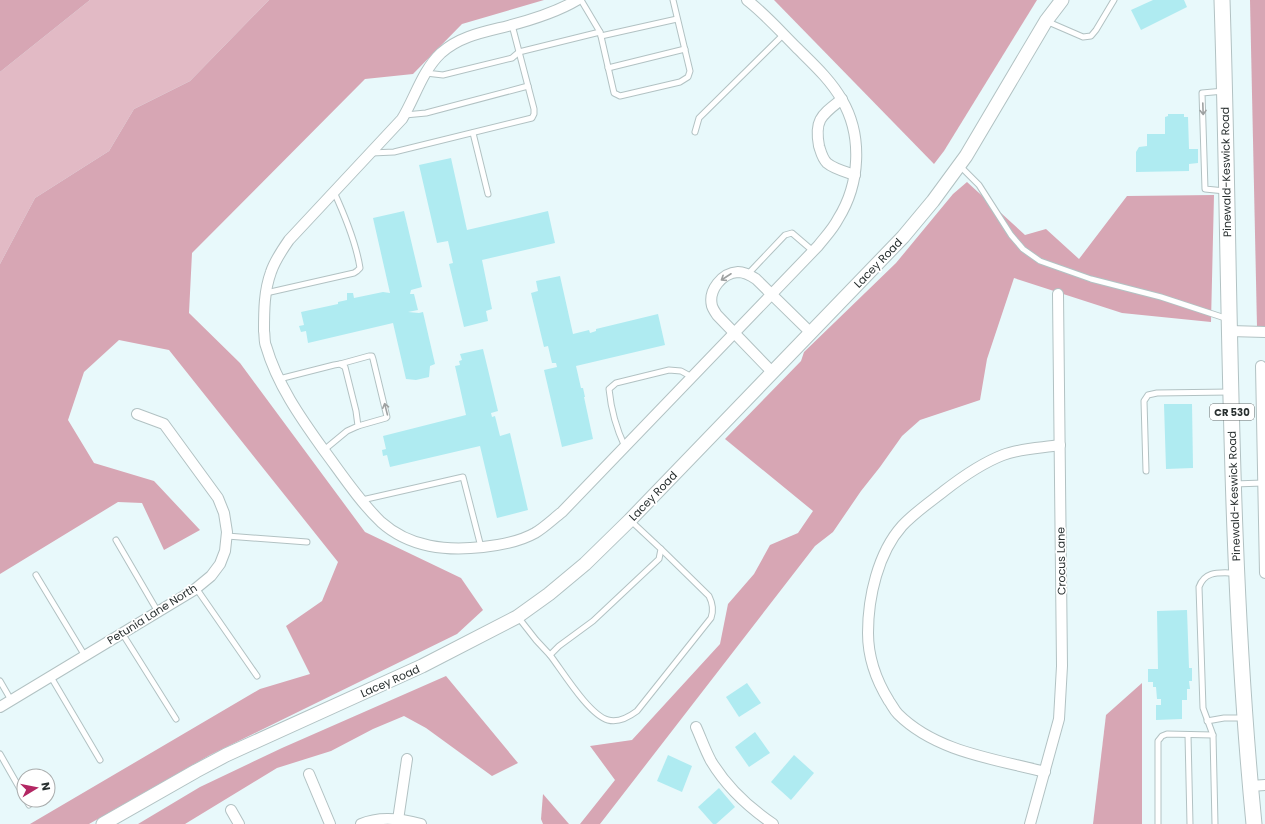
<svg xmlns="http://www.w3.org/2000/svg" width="1265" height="824" viewBox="0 0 1265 824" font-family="Poppins,sans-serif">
<rect width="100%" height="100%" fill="#e8f9fb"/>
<polygon fill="#e2bac5" points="90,0 269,0 190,81 134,109 109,151 35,198 0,264 0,72"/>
<g fill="#d7a6b4">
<polygon points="0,0 90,0 0,72"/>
<polygon points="269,0 544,0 462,24 413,74 365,79 192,253 189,313 240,363 365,532 461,578 483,610 457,634 210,755 89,824 30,824 260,689 310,674 286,626 322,601 338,562 169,350 119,340 84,372 68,420 94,463 154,481 200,530 164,550 142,503 118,502 0,574 0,264 35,198 109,151 134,109 190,81"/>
<polygon points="774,0 1037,0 944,151 934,164"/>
<polygon points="1250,0 1265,0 1265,328 1257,327"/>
<polygon points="967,182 1025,235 1046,229 1079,259 1127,196 1214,195 1211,322 1122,313 1014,278 987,359 980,400 920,420 902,436 880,467 861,491 833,532 815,546 600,824 580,824 615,780 590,746 632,740 720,644 728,604 754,574 770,545 798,533 813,511 725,439 801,361 804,352 896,263 953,194"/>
<polygon points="446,676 518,763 492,776 426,728 404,716 373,729 331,751 277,768 185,824 138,824 200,787 282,748"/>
<polygon points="1142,683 1142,824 1093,824 1106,715"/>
<polygon points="543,794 569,824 543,824 541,819"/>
</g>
<g fill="#afebf1">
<polygon points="1153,0 1184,0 1187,7 1141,30 1131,10"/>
<polygon points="1168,114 1184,114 1184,117 1188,117 1189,149 1198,149 1198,163 1189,164 1189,171 1136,172 1136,152 1139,147 1147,146 1147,134 1165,134 1165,117 1168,116"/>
<polygon points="451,158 467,230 548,211 555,243 482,260 492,309 486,311 488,321 464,327 449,264 453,263 448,241 437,243 419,165"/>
<polygon points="404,211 422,287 411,290 410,294 414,294 418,310 408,312 419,313 423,312 435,364 430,366 429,377 416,380 406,379 393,323 308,343 306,331 301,332 299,326 304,325 301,312 338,304 338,302 347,300 347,293 353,293 354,298 383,292 390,293 373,218"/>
<polygon points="560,276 573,334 589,330 590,333 596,331 596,329 658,314 665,345 576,366 581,388 583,388 585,397 584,397 593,439 562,447 544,370 557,367 556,363 552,363 548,346 544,347 531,293 538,291 536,281"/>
<polygon points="483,349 498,411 491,413 492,417 495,416 500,436 510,433 528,510 497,518 480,446 390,467 387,455 383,456 382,450 386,449 383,436 466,415 455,366 460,365 459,361 462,360 460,354"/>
<polygon points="1164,404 1192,404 1193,468 1166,469"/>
<polygon points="1187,610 1189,668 1192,668 1192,681 1189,681 1190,689 1187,689 1187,700 1182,700 1182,719 1156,720 1156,705 1161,705 1161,699 1157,699 1156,687 1153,687 1153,682 1148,682 1148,669 1158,669 1157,611"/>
<polygon points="747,683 761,703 739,717 726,697"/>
<polygon points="755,732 770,753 749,767 735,747"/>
<polygon points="668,755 692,766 682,792 657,781"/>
<polygon points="794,755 814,773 791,800 771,782"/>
<polygon points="719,788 735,807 716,824 713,824 698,807"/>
</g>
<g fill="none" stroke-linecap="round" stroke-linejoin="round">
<defs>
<g id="service">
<polyline points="581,0 600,32 614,93 620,96 680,82 688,77 690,71 673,0"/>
<polyline points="1046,21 1083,37 1091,36 1096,30 1114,0"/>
<polyline points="601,36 677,19"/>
<polyline points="608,68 685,49"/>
<polyline points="426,73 443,75 512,58 519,52 600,32"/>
<polyline points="1224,91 1202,93 1205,189 1225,191"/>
<polyline points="405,115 426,113 528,86"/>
<polyline points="695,132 699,118 783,35"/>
<polyline points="473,133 488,194"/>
<polyline points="372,153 394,152 532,118 534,114 534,109 512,25"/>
<polyline points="960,166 979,185 1011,235 1023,249 1040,261 1091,279 1161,297 1228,319"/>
<polyline points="748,274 785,235 792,233 813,251"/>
<path d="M 266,293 L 354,273 L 357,271 L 360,268 C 356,242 345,216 334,192"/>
<polyline points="340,364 369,356 372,356 373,359 387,417 386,418 358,426"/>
<polyline points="279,379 334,365 340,364 345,367 356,411 358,426 347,431 324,450"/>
<path d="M 625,447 C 616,428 611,409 609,389 L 616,383 L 669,370 L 681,371 L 692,377"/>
<polyline points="1146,471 1144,401 1148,395 1157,393 1230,392"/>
<polyline points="1234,484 1263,483"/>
<polyline points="362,500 463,477 481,547"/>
<polyline points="227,536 307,542"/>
<polyline points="116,540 158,612"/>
<polyline points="36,575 85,656"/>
<polyline points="196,588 257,676"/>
<polyline points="518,617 536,640 550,655 559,646 593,621 659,559 661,549 630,520"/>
<polyline points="122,633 176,719"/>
<path d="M 550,655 C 563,672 589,715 608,720 C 619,723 629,717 637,711 L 711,618 C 714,610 713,604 709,596 L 661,549"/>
<polyline points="51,677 100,760"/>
<polyline points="0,681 11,700"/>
<polyline points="1207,721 1224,718 1244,718"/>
<polyline points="1188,735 1190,824"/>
<polyline points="0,754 24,796"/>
<polyline points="26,800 29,805"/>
<polyline points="1158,824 1158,741 1162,736 1167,734 1213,735"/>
<path d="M 1215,824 L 1213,735 L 1203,708 L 1199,587 C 1205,570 1220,573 1235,573"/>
</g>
<g id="minor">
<path d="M 577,0 C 557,12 531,20 508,26 C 484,32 460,36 441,53 C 422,71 415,98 402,119 L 289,240 C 282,250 275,260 271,272 C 264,291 264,311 264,331 C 265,336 264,342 266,346 C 277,384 300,417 323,449 C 341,473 359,501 381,522 C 410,548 447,551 483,547 C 502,545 519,542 535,533 C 545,527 553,519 562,512 L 818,246 C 825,237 833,229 838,219 C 860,184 863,136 842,100 C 830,79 812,63 796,47 C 780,31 765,14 747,0"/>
<path d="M 842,99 C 822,115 814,119 819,146 C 821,152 822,158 827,163 C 834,169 846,172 855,175"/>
<polyline points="1230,331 1265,332"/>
<polyline points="1261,366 1265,573"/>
<path d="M 772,372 L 717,315 C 715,312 713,309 712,306 C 708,290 722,273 738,272 C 744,272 750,275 756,279 L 810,332"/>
<polyline points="0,707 194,590 211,576 220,564 225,551 227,532 224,513 218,498 164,424 137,414"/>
<path d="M 696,727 C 701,738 705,750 711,761 C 726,786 748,807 773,824"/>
<path d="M 1045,772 C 995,759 936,752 898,714 C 894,710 892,705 889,701 C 876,680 868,658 868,633 C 868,597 878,553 902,526 C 914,513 930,502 944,491 C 962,477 982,463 1003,455 C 1021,448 1041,448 1060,445"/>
<polyline points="309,774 330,824"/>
<polyline points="1251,786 1265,785"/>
<polyline points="231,810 239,824"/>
<polyline points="398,820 407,759"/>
<path d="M 361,824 C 379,816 403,819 421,824"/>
<polyline points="1030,824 1059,719 1062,666 1058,294"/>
</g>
<polyline id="secondary" points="103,824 196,771 226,755 422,666 517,617 549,594 585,564 630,520 903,237 933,201 966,156 1046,21 1062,0"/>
<path id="primary" d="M 1222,0 C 1231,275 1227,550 1254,824"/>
</defs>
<use href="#service" stroke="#b2c2c3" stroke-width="7"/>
<use href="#minor" stroke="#b2c2c3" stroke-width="12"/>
<use href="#secondary" stroke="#b2c2c3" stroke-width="15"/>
<use href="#primary" stroke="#b2c2c3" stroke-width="17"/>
<use href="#service" stroke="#fff" stroke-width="5"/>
<use href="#minor" stroke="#fff" stroke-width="10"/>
<use href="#secondary" stroke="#fff" stroke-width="13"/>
<use href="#primary" stroke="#fff" stroke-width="15"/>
</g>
<defs><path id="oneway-shaft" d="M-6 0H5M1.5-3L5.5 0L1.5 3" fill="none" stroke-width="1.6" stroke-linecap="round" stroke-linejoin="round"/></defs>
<g stroke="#9ea1a1">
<use href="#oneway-shaft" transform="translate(1203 109) rotate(88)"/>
<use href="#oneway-shaft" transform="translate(726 277) rotate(147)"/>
<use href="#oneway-shaft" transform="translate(386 409) rotate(-104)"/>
</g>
<g text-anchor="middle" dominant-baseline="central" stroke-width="3.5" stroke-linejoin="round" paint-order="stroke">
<rect fill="#fff" stroke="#686d6d" stroke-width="1" x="1210" y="404" width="44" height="16" rx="3"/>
<g font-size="10" font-weight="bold" fill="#282f2f">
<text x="1232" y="412">CR 530</text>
</g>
<g font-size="11" fill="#282f2f" stroke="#fff">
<text transform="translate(1226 172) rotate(-91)">Pinewald-Keswick Road</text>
<text transform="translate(878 263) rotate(-46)">Lacey Road</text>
<text transform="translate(653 496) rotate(-46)">Lacey Road</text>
<text transform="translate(1234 496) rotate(-92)">Pinewald-Keswick Road</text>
<text transform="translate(1061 561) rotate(-91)">Crocus Lane</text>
<text transform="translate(152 614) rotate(-32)">Petunia Lane North</text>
<text transform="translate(390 681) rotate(-24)">Lacey Road</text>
</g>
</g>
<g transform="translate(36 788) rotate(80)"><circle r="19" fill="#ffffff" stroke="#a9acac"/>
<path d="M0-3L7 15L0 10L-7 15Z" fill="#b32763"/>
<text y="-6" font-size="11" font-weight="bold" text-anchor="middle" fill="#282f2f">N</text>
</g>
</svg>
